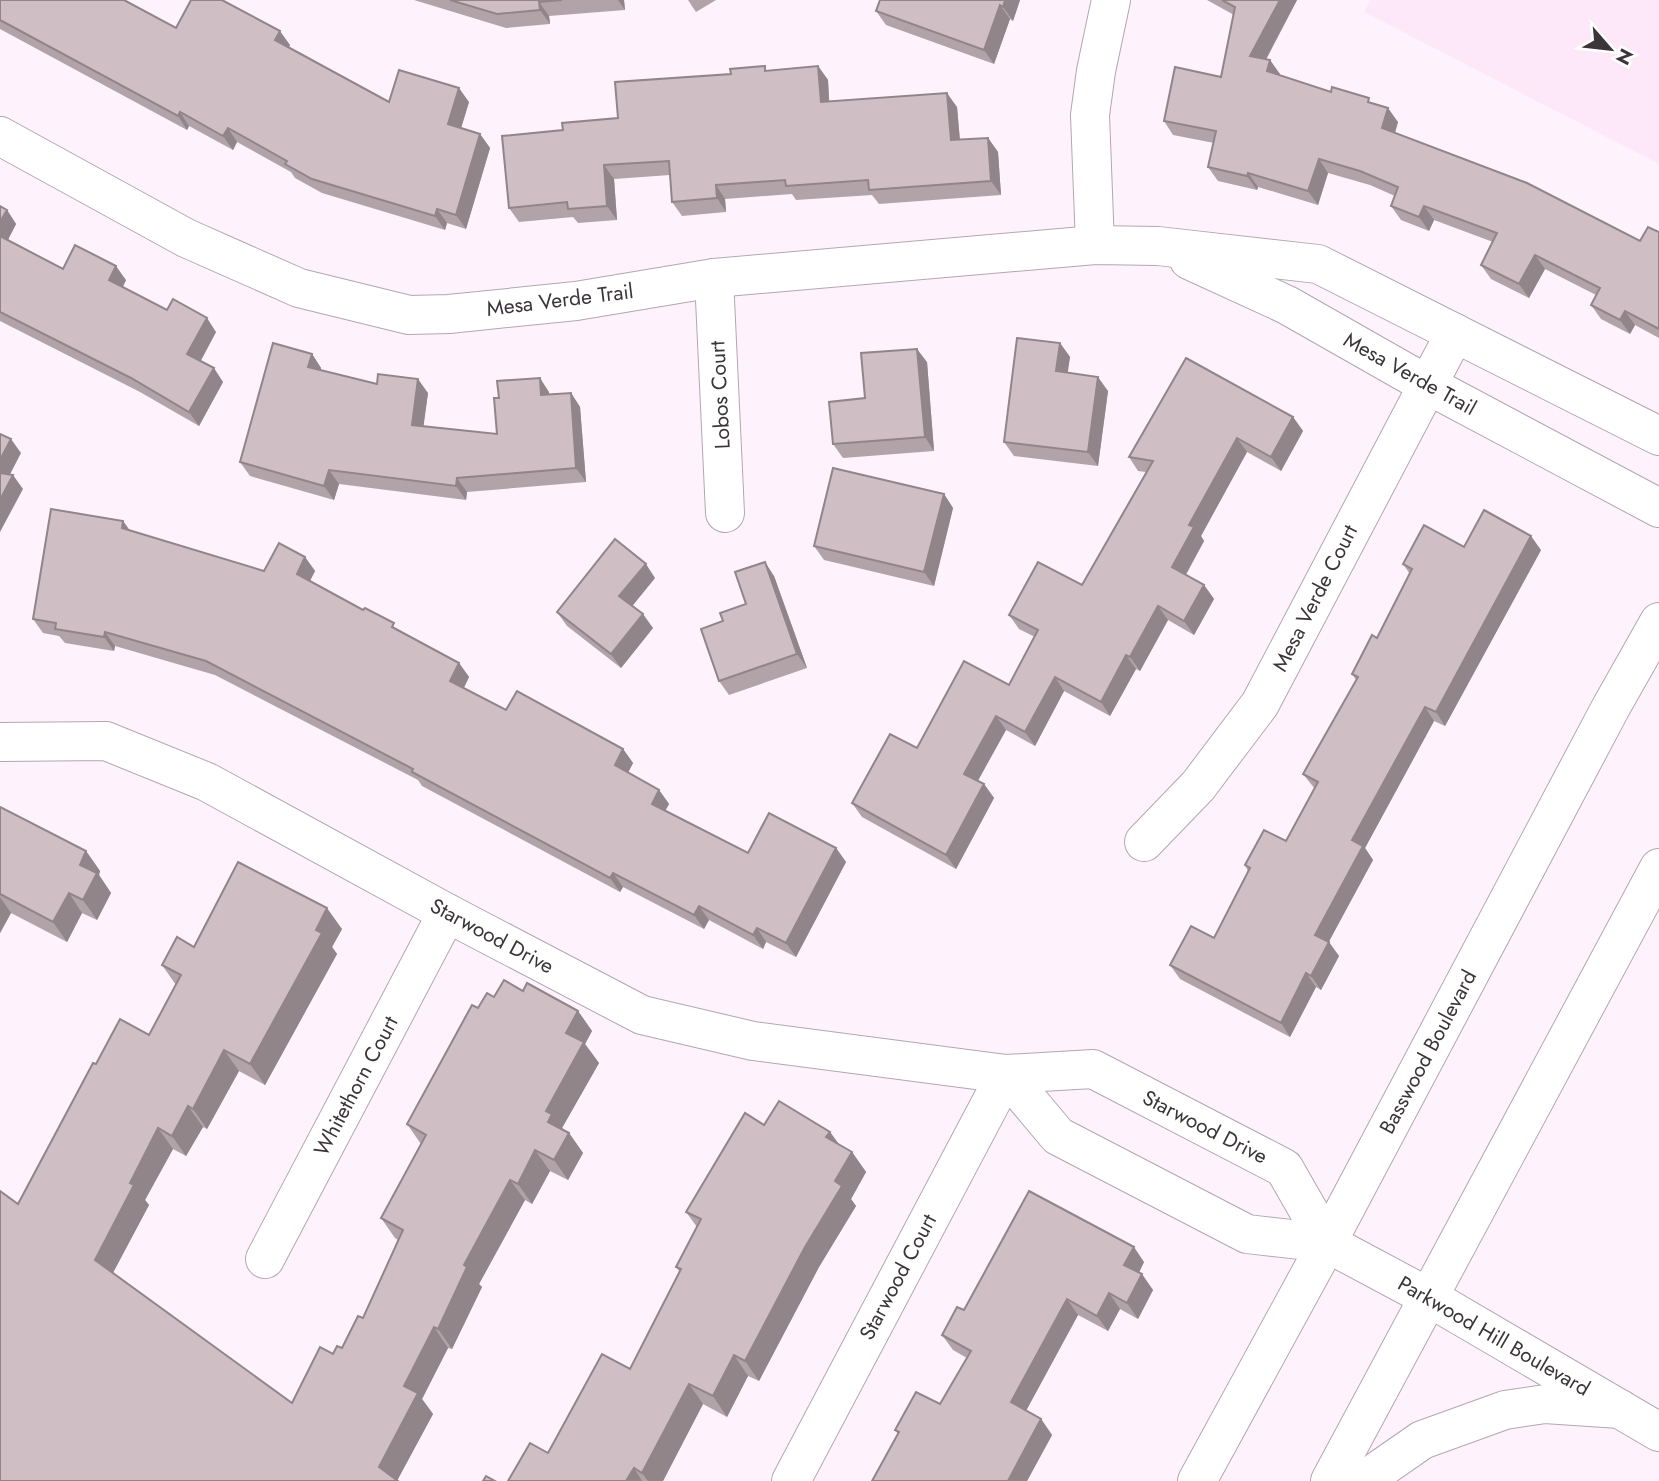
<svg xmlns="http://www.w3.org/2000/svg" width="1659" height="1481" viewBox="0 0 1659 1481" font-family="Jost,sans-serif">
<rect width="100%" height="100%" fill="#fef3fc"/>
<polygon fill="#fde8f9" points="1370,0 1659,0 1659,164 1364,12"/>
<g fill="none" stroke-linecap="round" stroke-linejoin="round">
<defs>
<g id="minor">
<polyline points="0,136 186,238 299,288 409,315 449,314 576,301 714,278 1095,245 1158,246 1318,264 1659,436"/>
<polyline points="1095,245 1090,115 1096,71 1111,0"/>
<polyline points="1189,260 1287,305 1426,384 1659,508"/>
<polyline points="714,278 725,513"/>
<polyline points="0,742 106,741 207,782 447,913 642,1015 753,1041 1006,1074 1093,1069 1284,1168 1327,1243"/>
<polyline points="1144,842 1198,786 1260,704 1455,333"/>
<polyline points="1006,1074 1058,1136 1247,1234 1327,1243 1430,1298 1659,1432"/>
<polyline points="265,1259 447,913"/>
<polyline points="791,1481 1006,1074"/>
</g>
<g id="major">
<polyline points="1197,1481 1327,1243 1611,707 1659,622"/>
<polyline points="1330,1481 1659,868"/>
<polyline points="1363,1481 1422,1440 1505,1410 1545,1404 1620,1409"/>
</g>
</defs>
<use href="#minor" stroke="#b3a6b1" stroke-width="40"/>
<use href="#major" stroke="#b3a6b1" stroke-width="40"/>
<use href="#minor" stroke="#fff" stroke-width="38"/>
<use href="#major" stroke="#fff" stroke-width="38"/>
</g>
<g fill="#b2a3a9">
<polygon points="0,0 290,45 289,47 389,102 469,102 461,128 480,134 490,148 466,229 447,223 445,230 322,193 295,178 291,172 237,142 233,150 189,126 187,130 0,29"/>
<polygon points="414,0 624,0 625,10 549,16 550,24 506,28"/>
<polygon points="688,0 716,0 696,12"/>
<polygon points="1020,0 1013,21 1010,19 994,64 886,25 876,11"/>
<polygon points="1207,0 1297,0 1266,60 1270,60 1279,75 1331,92 1372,103 1398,122 1395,133 1640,241 1659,232 1659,338 1635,325 1630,334 1601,319 1591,305 1596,295 1545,269 1529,298 1491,279 1481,265 1493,242 1434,220 1429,231 1401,220 1391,206 1395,196 1370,185 1328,173 1318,205 1258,187 1257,190 1218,181 1208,167 1214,143 1173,135 1164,121 1221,77 1234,15"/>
<polygon points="818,66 828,80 829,102 957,107 960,140 988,138 998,152 1001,195 879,204 872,195 796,200 792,194 725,199 726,212 682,216 672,202 670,175 614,179 617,220 578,223 573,217 519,222 509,208 563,130 618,118 768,71"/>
<polygon points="0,206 7,210 16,224 8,240 63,269 126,280 123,287 167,310 216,332 200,361 223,382 199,426 140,392 0,321"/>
<polygon points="1060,343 1070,357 1067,372 1108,391 1098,466 1014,456 1004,442"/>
<polygon points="312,354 321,368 321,371 377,384 428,393 423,426 497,434 499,398 549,392 549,394 571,393 580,407 586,482 467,492 466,500 339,484 334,500 250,476 240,462"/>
<polygon points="927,362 934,451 843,458 833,444 865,398"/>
<polygon points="1293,417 1303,431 1281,471 1247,452 1201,536 1204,541 1186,575 1204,585 1214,599 1194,635 1168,620 1140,671 1136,669 1110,716 1064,691 1035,746 1006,730 977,781 984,784 994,798 956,869 862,817 852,803 917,748 1009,685 1035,637 1019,629 1009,615 1082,585 1146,472 1138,471 1129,457"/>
<polygon points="944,494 953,508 934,586 824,560 814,546"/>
<polygon points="123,521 130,531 264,571 305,557 315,571 310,581 459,663 469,677 464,688 506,710 623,749 633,763 628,772 659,790 669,804 665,811 748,853 836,848 846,862 796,957 766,942 763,949 709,920 704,929 623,887 620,892 422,786 418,780 215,675 115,646 114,651 65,643 59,636 43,633 33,619"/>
<polygon points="1464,547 1541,550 1445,726 1434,721 1365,848 1373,860 1328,942 1339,956 1321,990 1316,987 1290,1037 1180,979 1170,965 1214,938 1248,871 1245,865 1286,841 1315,789 1303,774 1356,680 1352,674 1377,638 1410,574 1403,564"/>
<polygon points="774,576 807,668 729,695 719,681 723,621 746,604"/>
<polygon points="655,578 632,606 653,628 621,668 567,626 557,612"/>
<polygon points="0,807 86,851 100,871 99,875 111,893 97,920 82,913 67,942 11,913 0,933"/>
<polygon points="342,929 332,947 337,954 265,1085 239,1071 207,1129 203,1127 186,1156 173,1149 145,1200 149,1205 113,1273 292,1403 333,1354 342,1348 363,1318 398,1240 395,1238 381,1218 421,1144 407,1124 478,1008 494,997 523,991 578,1011 592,1031 585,1044 599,1063 562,1128 569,1133 583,1153 568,1180 550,1171 532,1204 525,1200 479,1284 482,1287 452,1349 448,1348 422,1399 433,1414 397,1480 18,1204 96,1064 149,1035 176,985 162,965 194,947"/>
<polygon points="764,1125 830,1132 839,1144 852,1152 866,1172 851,1199 856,1206 819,1267 759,1381 748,1376 727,1417 703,1404 663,1481 508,1481 548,1453 630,1369 680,1272 676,1267 697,1227 686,1212"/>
<polygon points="1144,1262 1139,1273 1153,1290 1138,1319 1120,1309 1108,1331 1078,1315 1026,1411 1041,1419 1052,1435 1027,1481 872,1481 898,1434 895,1430 940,1404 967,1358 953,1350 942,1335 964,1310"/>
</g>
<g fill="#918589">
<polygon points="618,0 624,0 625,10"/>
<polygon points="1005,0 1020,0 1013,21 1003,7"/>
<polygon points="1280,0 1297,0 1260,70 1250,56"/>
<polygon points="539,2 549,16 550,24 540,10"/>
<polygon points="1000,5 1010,19 994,64 984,50"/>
<polygon points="280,31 290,45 285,54 275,40"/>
<polygon points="1270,60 1280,74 1277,85 1267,71"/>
<polygon points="818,66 828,80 830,116 821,102"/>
<polygon points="459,88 469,102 458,138 448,124"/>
<polygon points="947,93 957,107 961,154 951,140"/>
<polygon points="1388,108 1398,122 1392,142 1382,128"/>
<polygon points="180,112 189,126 187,130 178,116"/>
<polygon points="228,128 237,142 233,150 223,136"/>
<polygon points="480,134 490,148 466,229 456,215"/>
<polygon points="988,138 998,152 1001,195 991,181"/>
<polygon points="1319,159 1328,173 1318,205 1308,191"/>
<polygon points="604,165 614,179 617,220 607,206"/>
<polygon points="1248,173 1258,187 1257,190 1247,176"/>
<polygon points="716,185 725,199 726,212 717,198"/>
<polygon points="1424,206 1434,220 1429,231 1419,217"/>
<polygon points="437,209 447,223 445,230 435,216"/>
<polygon points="7,210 16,224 4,247 0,241 0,222"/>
<polygon points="1535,255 1545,269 1529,298 1519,284"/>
<polygon points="116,266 126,280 119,294 109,280"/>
<polygon points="1625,311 1635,325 1630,334 1620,320"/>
<polygon points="207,318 216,332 197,368 187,354"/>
<polygon points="1060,343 1070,357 1066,385 1056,371"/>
<polygon points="917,349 927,362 934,451 925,437"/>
<polygon points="312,354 321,368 318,381 308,367"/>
<polygon points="214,368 223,382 199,426 189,412"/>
<polygon points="1098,377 1108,391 1098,466 1088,452"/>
<polygon points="540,378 549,392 550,409 541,395"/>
<polygon points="418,379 428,393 422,438 412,425"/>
<polygon points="571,393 580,407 586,482 576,468"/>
<polygon points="1293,417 1303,431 1281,471 1271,457"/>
<polygon points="1237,438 1247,452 1201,536 1204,541 1182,581 1172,567 1189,525"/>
<polygon points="11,439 21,453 4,486 0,481 0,460"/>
<polygon points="329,470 339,484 334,500 324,486"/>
<polygon points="13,475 23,489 0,532 0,500"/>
<polygon points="457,478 467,492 466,500 456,486"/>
<polygon points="944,494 953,508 934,586 924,572"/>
<polygon points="123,521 133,535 122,528"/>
<polygon points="1531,536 1541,550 1445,726 1436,712"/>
<polygon points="305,557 315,571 306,588 297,574"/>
<polygon points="765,562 774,576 807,668 797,654"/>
<polygon points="646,564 655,578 629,610 619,596"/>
<polygon points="1204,585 1214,599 1194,635 1184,621"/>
<polygon points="1158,606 1168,620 1140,671 1130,657"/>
<polygon points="643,614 653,628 621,668 611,654"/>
<polygon points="105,632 115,646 114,651 104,637"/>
<polygon points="1126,655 1136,669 1110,716 1101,702"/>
<polygon points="459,663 469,677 460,695 450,681"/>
<polygon points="1055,677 1064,691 1035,746 1025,732"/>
<polygon points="1425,707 1434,721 1365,848 1373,860 1325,949 1315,935 1352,840"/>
<polygon points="996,716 1006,730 974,788 964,774"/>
<polygon points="623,749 633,763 625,779 615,765"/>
<polygon points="984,784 994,798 956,869 946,855"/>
<polygon points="659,790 669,804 661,818 652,804"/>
<polygon points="836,848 846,862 796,957 786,943"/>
<polygon points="86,851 100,871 99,875 111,893 97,920 83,900 80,865"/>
<polygon points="613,873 623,887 620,892 610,878"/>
<polygon points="69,893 82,913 67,942 53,922"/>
<polygon points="0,897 11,913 0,933"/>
<polygon points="699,906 709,920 704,929 694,915"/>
<polygon points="327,908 342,929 332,947 337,954 265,1085 250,1064"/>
<polygon points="757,928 766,942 763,949 753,935"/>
<polygon points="1329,942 1339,956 1321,990 1311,976"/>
<polygon points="1306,973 1316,987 1290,1037 1281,1023"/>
<polygon points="578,1011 592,1031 585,1044 599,1063 562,1128 567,1135 548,1122 546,1111 566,1033"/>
<polygon points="224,1050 239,1071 207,1129 193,1109"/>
<polygon points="188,1106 203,1127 186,1156 172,1136"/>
<polygon points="158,1128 173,1149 145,1200 149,1205 109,1280 95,1260 130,1183"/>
<polygon points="830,1132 844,1152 826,1137"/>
<polygon points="569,1133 583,1153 568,1180 554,1160"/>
<polygon points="535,1150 550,1171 532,1204 518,1184"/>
<polygon points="852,1152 866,1172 851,1199 856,1206 819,1267 759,1381 745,1361 835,1181"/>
<polygon points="510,1180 525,1200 479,1284 482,1287 452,1349 438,1329 464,1265"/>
<polygon points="1134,1247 1144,1262 1135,1280 1124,1265"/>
<polygon points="1142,1274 1153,1290 1138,1319 1127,1303"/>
<polygon points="1109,1293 1120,1309 1108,1331 1097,1316"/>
<polygon points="1067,1299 1078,1315 1022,1418 1011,1402"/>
<polygon points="434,1327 448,1348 422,1399 433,1414 397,1481 379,1467 404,1386"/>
<polygon points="734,1355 748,1376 727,1417 713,1396"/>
<polygon points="689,1384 703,1404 663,1481 648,1481 642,1473"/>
<polygon points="1041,1419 1052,1435 1027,1481 1008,1481"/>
<polygon points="634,1468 642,1481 626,1481"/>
</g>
<g fill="#cfbec4" stroke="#918589" stroke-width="2">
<polygon points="0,0 124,0 176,28 191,0 222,0 280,31 275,40 389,102 399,70 459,88 448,124 480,134 456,215 437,209 435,216 312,179 285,164 287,161 228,128 223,136 180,112 178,116 0,20"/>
<polygon points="450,0 562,0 539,2 540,10 497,14"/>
<polygon points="880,0 1005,0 1003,7 1000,5 984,50 876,11"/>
<polygon points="1222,0 1280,0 1250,56 1270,60 1267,71 1331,92 1332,87 1369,98 1368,102 1388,108 1382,128 1527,183 1640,241 1648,227 1659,232 1659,329 1625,311 1620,320 1591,305 1600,288 1535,255 1519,284 1481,265 1497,233 1424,206 1419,217 1391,206 1398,187 1360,171 1319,159 1308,191 1248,173 1247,176 1208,167 1216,131 1164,121 1175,67 1221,77 1235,7"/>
<polygon points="765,66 765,71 818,66 821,102 947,93 951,140 988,138 991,181 869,190 868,180 786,186 785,180 716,185 717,198 672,202 669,161 604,165 607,206 568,209 567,202 509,208 502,136 563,130 562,123 618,118 615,82 731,74 730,69"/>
<polygon points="0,206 7,210 0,222"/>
<polygon points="0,236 63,269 75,245 116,266 109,280 167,310 173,299 207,318 187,354 214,368 189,412 131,378 0,312"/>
<polygon points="1017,338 1060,343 1056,371 1098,377 1088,452 1004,442"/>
<polygon points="273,343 312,354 308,367 377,384 378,374 418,379 412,425 497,434 494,398 499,398 497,381 540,378 541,395 571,393 576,468 457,478 456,486 329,470 324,486 240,462"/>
<polygon points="917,349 925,437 833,444 829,402 865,398 861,353"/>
<polygon points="1186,358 1293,417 1271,457 1237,438 1189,525 1194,527 1172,567 1204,585 1184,621 1158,606 1130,657 1126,655 1101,702 1055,677 1025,732 996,716 964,774 984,784 946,855 852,803 890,734 917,748 964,661 1009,685 1038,630 1009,615 1038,562 1082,585 1153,461 1129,457"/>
<polygon points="0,434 11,439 0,460"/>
<polygon points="833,468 944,494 924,572 814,546"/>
<polygon points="0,473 13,475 0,500"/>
<polygon points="51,509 123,521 122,528 264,571 279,543 305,557 297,574 363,610 365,608 394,623 392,627 459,663 450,681 506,710 517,691 623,749 615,765 659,790 652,804 748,853 769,813 836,848 786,943 757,928 753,935 699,906 694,915 613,873 610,878 412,772 413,769 206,661 105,632 104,637 55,629 56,623 33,619"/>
<polygon points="1484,510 1531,536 1436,712 1425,707 1352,840 1363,846 1315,935 1329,942 1311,976 1306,973 1281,1023 1170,965 1191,926 1214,938 1250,868 1245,865 1264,830 1286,841 1318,782 1303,774 1358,677 1352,674 1372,635 1377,638 1412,569 1403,564 1424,525 1464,547"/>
<polygon points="615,539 646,564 619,596 643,614 611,654 557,612"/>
<polygon points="765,562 797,654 719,681 701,629 723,621 720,613 746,604 735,572"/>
<polygon points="0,807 86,851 80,865 97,873 83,900 69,893 53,922 0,894"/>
<polygon points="238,862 327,908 316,930 322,933 250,1064 224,1050 193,1109 188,1106 172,1136 158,1128 130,1183 134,1185 95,1260 292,1403 320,1347 333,1354 337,1346 342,1348 358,1316 363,1318 403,1230 381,1218 426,1135 407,1124 472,1005 478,1008 487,993 494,997 504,980 523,991 527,983 578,1011 566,1033 584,1042 546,1111 552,1114 548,1122 569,1133 554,1160 535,1150 518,1184 510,1180 464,1265 467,1267 438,1329 434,1327 404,1386 418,1393 379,1467 398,1481 0,1481 0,1191 18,1204 93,1063 96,1064 120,1019 149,1035 181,975 162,965 177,937 194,947"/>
<polygon points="779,1101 830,1132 826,1137 852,1152 835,1181 842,1186 805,1247 745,1361 734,1355 713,1396 689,1384 642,1473 634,1468 626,1481 508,1481 530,1443 548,1453 602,1354 630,1369 681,1269 676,1267 701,1219 686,1212 745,1113 764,1125"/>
<polygon points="1029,1191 1134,1247 1124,1265 1142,1274 1127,1303 1109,1293 1097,1316 1067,1299 1011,1402 1041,1419 1008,1481 872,1481 899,1432 895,1430 916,1392 940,1404 971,1351 942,1335 957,1307 964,1310"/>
<polygon points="486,1476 495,1481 483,1481"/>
</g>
<g text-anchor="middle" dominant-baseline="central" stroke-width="7" stroke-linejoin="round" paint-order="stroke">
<g font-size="21" fill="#3b353a" stroke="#fff">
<text transform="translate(560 300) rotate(-7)">Mesa Verde Trail</text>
<text transform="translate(1410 374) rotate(29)">Mesa Verde Trail</text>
<text transform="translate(720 395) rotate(-93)">Lobos Court</text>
<text transform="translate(1315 598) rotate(-63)">Mesa Verde Court</text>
<text transform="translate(492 936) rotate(28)">Starwood Drive</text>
<text transform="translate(1428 1052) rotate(-62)">Basswood Boulevard</text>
<text transform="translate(356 1086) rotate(-62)">Whitethorn Court</text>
<text transform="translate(1205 1127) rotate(27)">Starwood Drive</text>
<text transform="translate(898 1277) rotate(-62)">Starwood Court</text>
<text transform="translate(1494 1336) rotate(30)">Parkwood Hill Boulevard</text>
</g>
</g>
<g transform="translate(1610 49) rotate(118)" stroke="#ffffff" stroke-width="5" paint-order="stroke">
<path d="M0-5L12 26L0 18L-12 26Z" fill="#3b353a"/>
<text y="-10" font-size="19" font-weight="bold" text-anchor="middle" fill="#3b353a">N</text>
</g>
</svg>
